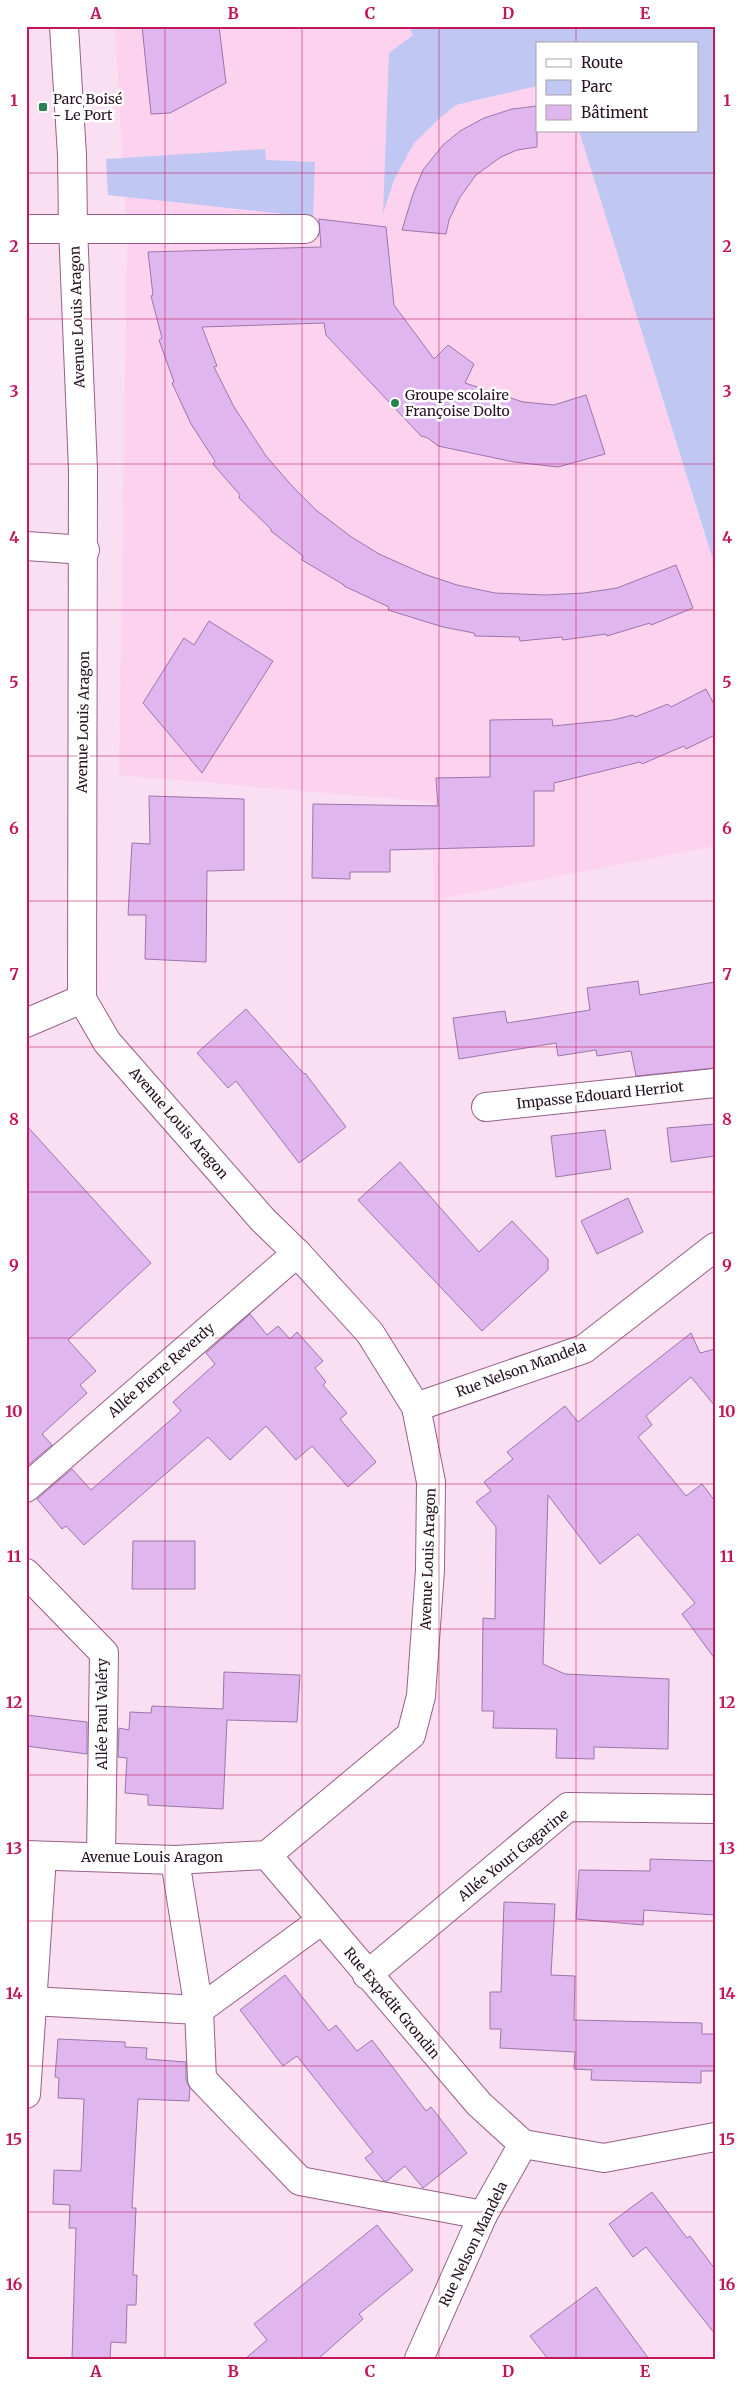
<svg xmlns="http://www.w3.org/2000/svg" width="741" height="2385" viewBox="0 0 741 2385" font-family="Merriweather,serif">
<rect width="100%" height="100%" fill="#f9dff1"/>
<polygon fill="#fcd2ef" points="115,26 408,26 456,105 537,86 537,131 579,131 715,568 715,846 434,900 432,802 119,775 127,240"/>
<g fill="#c0c7f2">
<polygon points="408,26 715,26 715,560 713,560 579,131 697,131 697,44 537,44 537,86 456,105 440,118 414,143 394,180 383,214 389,53 413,35"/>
<polygon points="265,149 266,160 315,162 313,217 108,195 106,159"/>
</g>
<g fill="#e0b6ef" stroke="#9c75aa">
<polygon points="142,26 219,26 226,83 170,113 151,114"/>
<polygon points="537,106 537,147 517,150 501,157 476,175 460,197 449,220 446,234 402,230 413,194 423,170 443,145 460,131 484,118 512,109"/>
<polygon points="319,219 386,227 394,305 434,359 448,345 474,364 465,383 523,402 554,405 586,395 605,454 558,467 514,462 438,446 428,438 421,436 326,335 324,323 202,327 217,366 214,367 234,407 266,456 293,487 316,510 350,536 379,554 424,574 457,585 495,593 546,595 584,593 617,588 676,565 693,608 651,625 650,623 607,636 606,634 563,640 562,637 520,641 519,637 475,636 474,633 443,627 388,610 389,607 344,586 344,585 302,560 303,556 271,531 271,529 239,498 240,495 213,464 215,461 191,424 172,383 174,382 159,340 162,338 151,296 153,295 148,252 321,247"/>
<polygon points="209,621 273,661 202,773 143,703 184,638 194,645"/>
<polygon points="706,689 715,706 715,735 686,749 684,746 642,764 640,762 554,783 554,791 534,791 534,846 390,850 390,872 350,872 350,879 312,878 313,804 438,806 436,778 490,777 490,720 552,719 553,726 613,720 633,715 635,717 668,704 671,707"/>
<polygon points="149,796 244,799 244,870 207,871 206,962 145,959 146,915 128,915 132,843 150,844"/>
<polygon points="638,981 640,995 715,982 715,1068 636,1076 631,1051 597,1056 596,1050 558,1056 556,1043 459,1059 453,1018 505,1011 507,1023 590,1010 587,988"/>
<polygon points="246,1009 304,1074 305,1073 346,1127 299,1163 236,1081 228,1088 197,1053"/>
<polygon points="715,1124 715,1156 671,1162 667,1128"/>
<polygon points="26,1125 151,1263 68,1340 96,1371 80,1385 87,1393 42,1434 52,1445 26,1467"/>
<polygon points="605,1130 611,1169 556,1177 551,1136"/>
<polygon points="400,1162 479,1252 512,1221 548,1259 548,1270 482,1331 358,1200"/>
<polygon points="628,1198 643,1232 597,1254 581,1221"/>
<polygon points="250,1314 267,1335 278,1326 290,1339 297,1332 323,1361 315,1368 326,1382 323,1385 347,1413 340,1419 376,1462 348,1487 312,1446 296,1460 266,1426 230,1460 208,1437 84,1545 66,1526 62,1529 37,1499 72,1469 91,1490 181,1411 173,1402 215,1364 206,1353"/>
<polygon points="691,1333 700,1353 715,1349 715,1406 691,1377 646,1416 652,1425 638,1437 686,1496 702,1484 715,1501 715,1659 682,1614 695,1603 638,1534 600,1564 548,1495 543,1664 565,1674 669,1679 668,1749 594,1747 594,1759 556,1758 557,1729 493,1728 494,1711 482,1711 483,1618 495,1619 496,1527 476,1502 491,1491 484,1482 513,1459 507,1452 565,1406 578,1422"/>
<polygon points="133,1541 195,1541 195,1589 132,1589"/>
<polygon points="224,1672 300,1675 297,1722 227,1720 223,1809 148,1805 148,1795 125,1793 127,1758 118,1757 119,1728 129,1730 130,1712 151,1713 152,1706 223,1709"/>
<polygon points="26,1715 87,1722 87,1754 26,1746"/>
<polygon points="650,1859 715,1861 715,1915 644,1910 643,1925 576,1919 579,1870 650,1871"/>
<polygon points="504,1902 555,1904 551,1975 575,1976 574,2020 702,2023 702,2034 715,2034 715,2071 701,2071 701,2083 591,2080 592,2070 574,2069 575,2052 500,2048 501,2029 490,2029 490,1992 501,1992"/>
<polygon points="285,1975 329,2031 336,2025 357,2051 372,2040 426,2111 431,2107 467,2153 423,2188 405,2166 387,2181 384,2181 365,2158 373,2152 297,2056 283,2066 240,2010"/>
<polygon points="58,2039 125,2042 125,2047 147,2048 146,2059 186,2062 186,2080 190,2088 189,2101 138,2099 132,2208 136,2208 133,2275 137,2275 136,2305 127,2305 126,2343 111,2342 110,2359 72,2359 76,2228 69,2228 70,2205 53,2204 54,2170 81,2171 84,2099 58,2098 59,2078 55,2077"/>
<polygon points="652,2192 687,2238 690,2236 715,2269 715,2334 646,2247 633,2257 609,2224"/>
<polygon points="377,2225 413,2270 359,2314 363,2319 318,2359 245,2359 267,2340 254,2324"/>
<polygon points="596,2287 618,2317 649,2359 548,2359 530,2336"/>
</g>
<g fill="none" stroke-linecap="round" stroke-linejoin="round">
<defs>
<g id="minor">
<polyline points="26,229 305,229"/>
<polyline points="26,546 85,550"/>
<polyline points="26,1023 82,999"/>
<polyline points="486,1107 715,1083"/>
<polyline points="416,1407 584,1349 715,1247"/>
<polyline points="26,1488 297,1253"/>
<polyline points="26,1573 104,1653 101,1857"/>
<polyline points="26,1855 175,1860 267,1855 411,1735 421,1696 430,1570 431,1482 416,1407 370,1333 297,1253 263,1220 107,1042 82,999 83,470 73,228 72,155 64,26"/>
<polyline points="267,1855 479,2104 523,2144"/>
<polyline points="175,1860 199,2010 202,2079 300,2181 483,2215"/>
<polyline points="367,1975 568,1807 715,1809"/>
<polyline points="31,2001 199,2010 322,1920"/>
<polyline points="26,2094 42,1856"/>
<polyline points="523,2144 604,2158 715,2137"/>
<polyline points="419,2359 483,2215 523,2144"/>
</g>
</defs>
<use href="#minor" stroke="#976089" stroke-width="30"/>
<use href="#minor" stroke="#fff" stroke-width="28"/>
</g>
<path fill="none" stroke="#c2185b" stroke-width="1" stroke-opacity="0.55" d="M 165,26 L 165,2359M 302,26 L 302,2359M 439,26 L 439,2359M 576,26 L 576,44M 576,131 L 576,2359M 26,173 L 715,173M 26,319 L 715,319M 26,464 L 715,464M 26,610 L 715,610M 26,756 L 715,756M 26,901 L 715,901M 26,1047 L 715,1047M 26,1192 L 715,1192M 26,1338 L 715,1338M 26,1484 L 715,1484M 26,1629 L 715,1629M 26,1775 L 715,1775M 26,1921 L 715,1921M 26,2066 L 715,2066M 26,2212 L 715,2212"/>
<g fill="#298053" stroke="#fff" stroke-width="2">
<rect x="38" y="102" width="10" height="10" rx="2.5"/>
<circle cx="395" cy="403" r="5"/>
</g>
<g text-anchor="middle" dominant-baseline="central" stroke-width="5" stroke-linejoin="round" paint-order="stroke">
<g font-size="14" fill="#251020" stroke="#fff" text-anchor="start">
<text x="53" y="99">Parc Boisé<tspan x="53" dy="16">- Le Port</tspan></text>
<text x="405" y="395">Groupe scolaire<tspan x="405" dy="16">Françoise Dolto</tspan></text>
</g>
<g font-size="14" fill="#251020" stroke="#fff">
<text transform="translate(77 317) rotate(-92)">Avenue Louis Aragon</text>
<text transform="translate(83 722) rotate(-89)">Avenue Louis Aragon</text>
<text transform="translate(600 1095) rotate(-6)">Impasse Edouard Herriot</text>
<text transform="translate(179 1123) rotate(49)">Avenue Louis Aragon</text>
<text transform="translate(521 1369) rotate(-20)">Rue Nelson Mandela</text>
<text transform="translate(161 1370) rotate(-41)">Allée Pierre Reverdy</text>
<text transform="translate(428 1559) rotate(-88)">Avenue Louis Aragon</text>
<text transform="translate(102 1714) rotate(-90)">Allée Paul Valéry</text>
<text transform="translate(513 1855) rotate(-39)">Allée Youri Gagarine</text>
<text x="152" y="1857">Avenue Louis Aragon</text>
<text transform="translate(392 2003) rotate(50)">Rue Expédit Grondin</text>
<text transform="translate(473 2244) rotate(-64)">Rue Nelson Mandela</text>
</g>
</g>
<rect width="741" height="2385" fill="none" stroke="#ffffff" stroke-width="55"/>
<rect x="536" y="42" width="162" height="90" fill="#ffffff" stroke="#a89fa6"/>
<rect x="546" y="59" width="25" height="8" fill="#ffffff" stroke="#a89fa6"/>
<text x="581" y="68" font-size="15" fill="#251020">Route</text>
<rect x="546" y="80" width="25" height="15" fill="#c0c7f2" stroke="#a89fa6"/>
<text x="581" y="92" font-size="15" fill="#251020">Parc</text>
<rect x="546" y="105" width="25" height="15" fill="#e0b6ef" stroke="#a89fa6"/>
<text x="581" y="118" font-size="15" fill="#251020">Bâtiment</text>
<rect x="28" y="28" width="686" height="2330" fill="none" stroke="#c2185b" stroke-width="2"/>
<g font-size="16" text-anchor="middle" font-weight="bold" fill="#c2185b">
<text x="96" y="19">A</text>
<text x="233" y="19">B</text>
<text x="370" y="19">C</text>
<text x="508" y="19">D</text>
<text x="645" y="19">E</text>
<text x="14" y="106">1</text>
<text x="727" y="106">1</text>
<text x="14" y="252">2</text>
<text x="727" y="252">2</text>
<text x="14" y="397">3</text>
<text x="727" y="397">3</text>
<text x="14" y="543">4</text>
<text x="727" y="543">4</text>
<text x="14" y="688">5</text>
<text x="727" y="688">5</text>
<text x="14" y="834">6</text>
<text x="727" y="834">6</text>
<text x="14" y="980">7</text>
<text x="727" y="980">7</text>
<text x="14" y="1125">8</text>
<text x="727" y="1125">8</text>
<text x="14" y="1271">9</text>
<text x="727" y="1271">9</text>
<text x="14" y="1417">10</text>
<text x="727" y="1417">10</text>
<text x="14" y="1562">11</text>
<text x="727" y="1562">11</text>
<text x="14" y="1708">12</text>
<text x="727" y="1708">12</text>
<text x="14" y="1854">13</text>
<text x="727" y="1854">13</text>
<text x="14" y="1999">14</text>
<text x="727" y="1999">14</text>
<text x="14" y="2145">15</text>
<text x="727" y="2145">15</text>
<text x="14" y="2290">16</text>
<text x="727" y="2290">16</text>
<text x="96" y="2377">A</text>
<text x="233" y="2377">B</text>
<text x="370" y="2377">C</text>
<text x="508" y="2377">D</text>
<text x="645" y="2377">E</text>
</g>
</svg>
